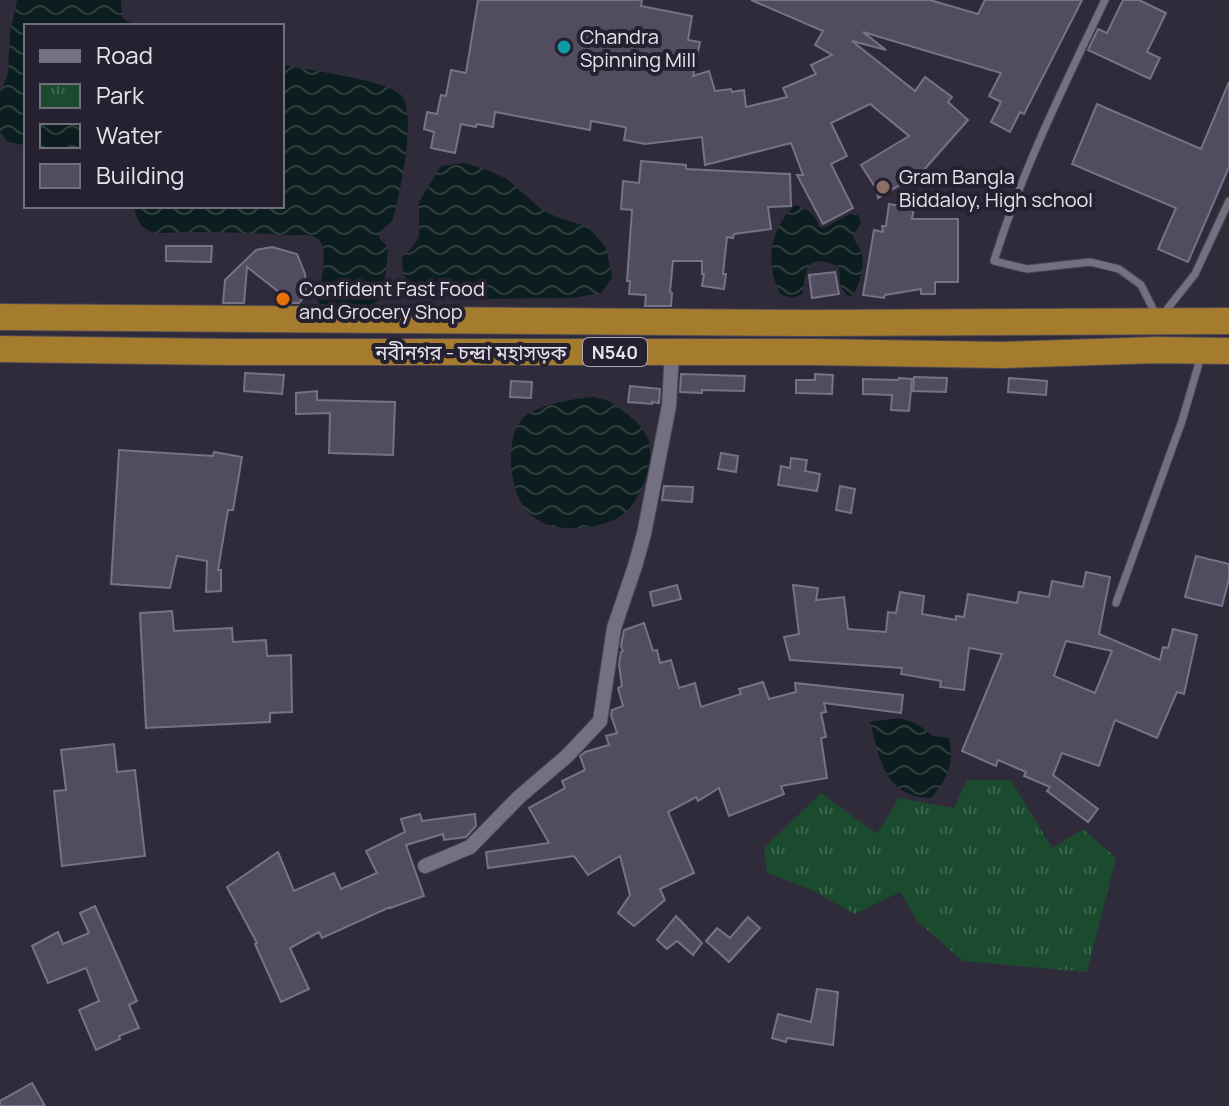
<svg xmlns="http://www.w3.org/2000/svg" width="1229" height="1106" viewBox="0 0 1229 1106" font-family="Manrope,'Noto Sans Bengali',sans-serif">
<defs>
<pattern id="park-tufts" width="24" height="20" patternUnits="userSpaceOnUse" patternTransform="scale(2)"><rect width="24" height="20" fill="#1b4b2e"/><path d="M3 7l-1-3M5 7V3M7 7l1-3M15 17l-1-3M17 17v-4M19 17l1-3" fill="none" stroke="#3c654d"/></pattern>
<pattern id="water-waves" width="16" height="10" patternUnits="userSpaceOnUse" patternTransform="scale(2)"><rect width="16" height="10" fill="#0b1d1e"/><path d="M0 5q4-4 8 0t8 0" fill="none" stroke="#2f3e3f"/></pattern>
</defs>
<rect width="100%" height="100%" fill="#2f2b3a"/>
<polygon fill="url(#park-tufts)" points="967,780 1011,780 1052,848 1083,829 1116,858 1087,972 963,961 917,921 900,892 855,914 810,889 767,873 764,848 821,793 877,834 899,798 954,808"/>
<g fill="url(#water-waves)">
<polygon points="17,0 121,0 122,18 136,26 26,26 26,145 8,142 0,132 0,94 8,73 10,34"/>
<path d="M 282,64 C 308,71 384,79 401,95 C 418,113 399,199 392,222 L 386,226 L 379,234 L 380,239 L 388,247 C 388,256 384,293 379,300 C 376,303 371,304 367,306 L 320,304 L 317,299 C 321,287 329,248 319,240 C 311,232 300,236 290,235 C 256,233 220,232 186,232 C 178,232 169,233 161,233 C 156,233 148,231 144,228 C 138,223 135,213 134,206 L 282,206 Z"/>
<polygon points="464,163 487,170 507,179 542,210 559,218 589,227 606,248 612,278 601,293 572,298 461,299 434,292 406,280 403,272 402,258 414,245 419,237 419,202 441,166"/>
<path d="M 795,205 C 807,208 816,215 819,227 L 824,228 L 850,214 L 858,214 L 861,222 L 853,236 C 855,243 861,248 862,255 C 865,268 859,284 853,295 L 848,296 L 842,289 L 840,282 L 839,267 C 809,253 805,266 803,294 L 792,298 L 780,294 C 765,263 769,230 795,205 Z"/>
<path d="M 592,397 C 598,398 605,399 610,402 C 623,409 643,425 648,439 C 656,462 640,503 621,516 C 610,523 593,527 580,528 C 561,529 544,527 530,514 C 508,495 502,431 528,414 C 543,404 574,399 592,397 Z"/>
<path d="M 892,719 L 903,719 L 917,724 L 933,736 L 949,738 C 955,764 947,779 931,798 C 884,797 880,759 870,722 Z"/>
</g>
<g fill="#524d5e" stroke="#777285" stroke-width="2" fill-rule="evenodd">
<polygon points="478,0 642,0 641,6 692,16 688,40 700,42 693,76 709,71 715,91 731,89 732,92 744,90 746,107 787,97 783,88 816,74 811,65 832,55 815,45 823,31 751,0 930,0 978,14 985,0 1082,0 1024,114 1020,112 1010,132 991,122 1001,102 989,96 1001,73 863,32 886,50 852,41 915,91 925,77 952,97 948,102 968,120 923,171 878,198 877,190 861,165 909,136 870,104 831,123 847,156 831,164 853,208 823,224 797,175 803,175 791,143 705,165 702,137 645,144 624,140 626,128 624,127 591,121 590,130 495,112 493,127 477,124 476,127 461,124 455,153 431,148 434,132 424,129 427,112 437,114 441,95 446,96 451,70 466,73"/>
<polygon points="1123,0 1139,0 1166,13 1147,52 1160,58 1150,79 1088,50 1098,29 1107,33"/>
<polygon points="1229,82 1229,167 1188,262 1158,249 1176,208 1072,164 1097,104 1201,149"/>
<polygon points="641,161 686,165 686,169 790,174 791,206 768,207 771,229 734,234 733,238 727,237 723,274 726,274 724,289 702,286 704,274 702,274 702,261 673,261 670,292 672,293 671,306 645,306 646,295 629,294 630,281 627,281 632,210 621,209 623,181 639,183"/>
<polygon points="889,204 914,208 912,219 958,219 958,282 935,282 935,294 921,294 921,289 885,295 884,298 863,295 874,230 883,232 882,226 886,226"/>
<polygon points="166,246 212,246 211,262 166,261"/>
<polygon points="272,247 297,254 305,274 306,295 299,303 293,303 247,267 244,303 223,303 225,280 256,250"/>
<polygon points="835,272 839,294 812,298 809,275"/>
<polygon points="245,373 284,375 282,394 244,391"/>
<polygon points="681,374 745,376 744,391 702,390 702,393 680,392"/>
<polygon points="815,374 833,375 832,394 796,393 796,380 815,380"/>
<polygon points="914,377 947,378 946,392 913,391"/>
<polygon points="899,378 912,379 909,411 891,410 892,395 863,394 863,379 898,380"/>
<polygon points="1009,378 1047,381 1046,395 1008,392"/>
<polygon points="511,381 532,382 531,398 510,397"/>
<polygon points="630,386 660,389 659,403 652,402 652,404 628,402"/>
<polygon points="317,391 317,400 395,402 393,455 329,453 330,413 296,414 296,393"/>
<polygon points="119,450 213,456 214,452 242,457 233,510 228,510 218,570 221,570 221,591 206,592 207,561 177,556 170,588 111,584"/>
<polygon points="721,453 738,456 736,472 718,469"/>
<polygon points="791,458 807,460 805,471 820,474 817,491 778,485 781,466 790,468"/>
<polygon points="664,486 693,487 692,502 662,500"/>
<polygon points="840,486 855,489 851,513 836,510"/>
<polygon points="1196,556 1229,564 1229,579 1222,606 1185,597"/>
<path d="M 1086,572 L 1110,577 L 1099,634 L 1160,660 L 1163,647 L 1168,648 L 1173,629 L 1197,635 L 1184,694 L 1177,692 L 1157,738 L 1115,720 L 1099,766 L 1062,753 L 1053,775 L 1098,809 L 1088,822 L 1047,791 L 1050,787 L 1024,776 L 1026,772 L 998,760 L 996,766 L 962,751 L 1002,654 L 969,648 L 964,690 L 940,687 L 941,681 L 901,674 L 902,668 L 790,660 L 784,637 L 799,634 L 793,585 L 818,588 L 816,600 L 844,597 L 848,629 L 886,632 L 888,612 L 896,613 L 900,592 L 924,596 L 922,614 L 956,620 L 956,616 L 964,617 L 968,594 L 1017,603 L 1019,592 L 1049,597 L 1052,581 L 1083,587 ZM 1066,641 L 1112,651 L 1095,693 L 1054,676 Z"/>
<polygon points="677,585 681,599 653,606 650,592"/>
<polygon points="172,611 174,631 232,628 233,642 266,640 267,656 291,655 292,712 270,713 270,722 146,728 140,613"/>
<polygon points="644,623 653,651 657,650 660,663 671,660 679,688 695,683 701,707 741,694 739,689 763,682 769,699 796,692 795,683 903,695 901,713 824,703 826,712 821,713 826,737 821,738 827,778 781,786 784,794 729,816 719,788 698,801 696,797 668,812 694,873 660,889 665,900 634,926 618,913 630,895 620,856 588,875 574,856 488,868 486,852 549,843 529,808 565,788 562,781 585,770 580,756 585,752 609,745 606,736 617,733 611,715 612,710 623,706 618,688 622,686 619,665 621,652 623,651 621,646 624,630"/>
<polygon points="114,744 117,772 135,770 145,856 62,866 54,791 66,790 61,750"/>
<polygon points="420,814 422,821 475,814 476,826 466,837 444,840 443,834 406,845 424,896 390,908 390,907 322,938 319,932 290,948 309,989 281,1002 255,944 257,943 227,887 278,852 294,891 334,873 341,889 377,873 366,851 405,832 401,819"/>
<polygon points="95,906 137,1001 129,1005 139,1028 119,1036 120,1039 96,1050 79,1010 99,1001 86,968 48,983 32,946 58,932 63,944 89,933 80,913"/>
<polygon points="676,916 702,943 693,955 677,941 667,949 657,940"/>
<polygon points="748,917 760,928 729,962 706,941 717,928 730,938"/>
<polygon points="817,989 838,992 833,1045 787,1038 786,1042 772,1038 778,1014 811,1022"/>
<polygon points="32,1083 45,1106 0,1106 0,1101"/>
</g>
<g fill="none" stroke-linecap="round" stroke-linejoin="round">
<defs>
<g id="lane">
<path d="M 1105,0 C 1064,86 1022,170 994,261 L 1027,269 L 1090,262 L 1119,269 L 1141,285 L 1157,317"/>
<polyline points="1164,313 1195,274 1229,201"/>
<polyline points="1116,603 1182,421 1201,356"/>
</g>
<polyline id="street" points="425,866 470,847 519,797 567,756 600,721 614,628 635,566 644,534 669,406 672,352"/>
<g id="highway">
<polyline points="0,317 812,323 1229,321"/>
<polyline points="0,349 229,352 813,352 1003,355 1157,350 1229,351"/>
</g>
</defs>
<use href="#lane" stroke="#4d4956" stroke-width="9"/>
<use href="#street" stroke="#4d4956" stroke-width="16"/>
<use href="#highway" stroke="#4d4956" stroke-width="28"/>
<use href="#lane" stroke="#746f81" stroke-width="7"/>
<use href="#street" stroke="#746f81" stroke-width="14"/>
<use href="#highway" stroke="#a57b2d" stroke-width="26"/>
</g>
<circle fill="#0f9aa8" stroke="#252130" stroke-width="3" cx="564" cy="47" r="8"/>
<circle fill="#8d6e63" stroke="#252130" stroke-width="3" cx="883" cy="187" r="8"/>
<circle fill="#e8710a" stroke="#252130" stroke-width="3" cx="283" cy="299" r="8"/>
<g text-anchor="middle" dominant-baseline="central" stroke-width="8" stroke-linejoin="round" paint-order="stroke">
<rect fill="#252130" stroke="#aca9b5" stroke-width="2" x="583" y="338" width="64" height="28" rx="6"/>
<g font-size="18" font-weight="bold" fill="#e6e3ee">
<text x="615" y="352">N540</text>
</g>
<g font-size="20" fill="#e6e3ee" stroke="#252130" text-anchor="start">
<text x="580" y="36">Chandra<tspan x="580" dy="23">Spinning Mill</tspan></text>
<text x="899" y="176">Gram Bangla<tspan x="899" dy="23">Biddaloy, High school</tspan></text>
<text x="299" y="288">Confident Fast Food<tspan x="299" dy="23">and Grocery Shop</tspan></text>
</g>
<g font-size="20" fill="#e6e3ee" stroke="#252130">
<text x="471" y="352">নবীনগর - চন্দ্রা মহাসড়ক</text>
</g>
</g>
<rect x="24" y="24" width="260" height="184" fill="#252130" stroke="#726f7c" stroke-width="2"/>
<rect x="40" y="50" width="40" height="12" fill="#746f81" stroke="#726f7c" stroke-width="2"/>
<text x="96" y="64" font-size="24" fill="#e6e3ee">Road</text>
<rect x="40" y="84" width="40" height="24" fill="url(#park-tufts)" stroke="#726f7c" stroke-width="2"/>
<text x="96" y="104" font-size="24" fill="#e6e3ee">Park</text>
<rect x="40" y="124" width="40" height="24" fill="url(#water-waves)" stroke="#726f7c" stroke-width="2"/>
<text x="96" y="144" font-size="24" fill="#e6e3ee">Water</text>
<rect x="40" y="164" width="40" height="24" fill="#524d5e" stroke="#726f7c" stroke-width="2"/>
<text x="96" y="184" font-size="24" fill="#e6e3ee">Building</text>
</svg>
